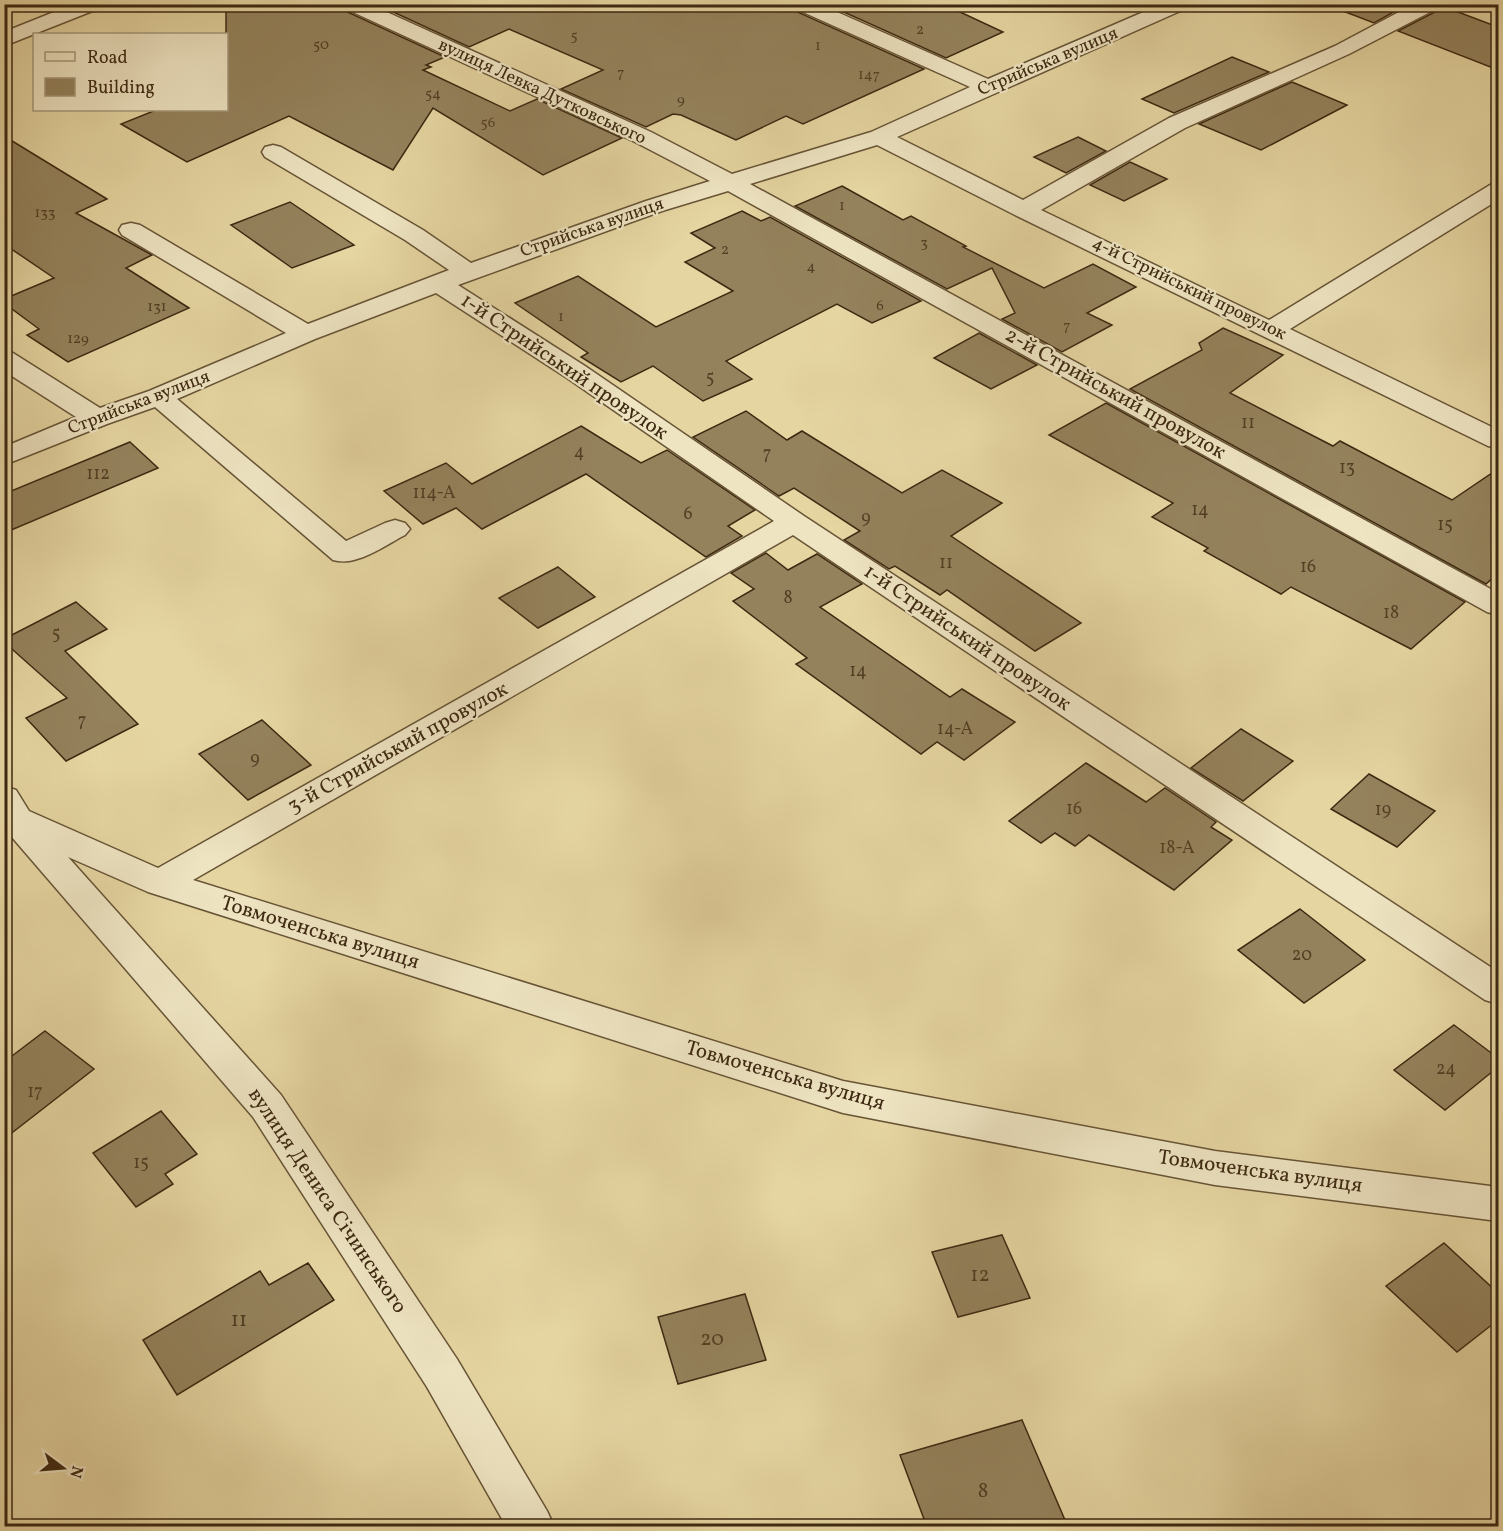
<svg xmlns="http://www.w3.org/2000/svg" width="1503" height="1531" viewBox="0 0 1503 1531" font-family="Vollkorn,serif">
<rect width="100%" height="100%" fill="#e5d5a1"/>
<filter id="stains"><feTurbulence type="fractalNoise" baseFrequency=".00333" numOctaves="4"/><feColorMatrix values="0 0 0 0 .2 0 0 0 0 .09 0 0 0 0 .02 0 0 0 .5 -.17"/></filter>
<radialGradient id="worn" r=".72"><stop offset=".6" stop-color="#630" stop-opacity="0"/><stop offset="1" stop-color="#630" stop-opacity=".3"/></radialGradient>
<g fill="#94825c" stroke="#3d2912" stroke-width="1.5">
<polygon points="226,4 339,4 343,10 445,57 426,65 431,67 423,70 510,111 537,99 622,138 543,175 433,108 393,170 289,116 187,162 121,124 156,110 226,110"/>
<polygon points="376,4 789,4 793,10 924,69 803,124 786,116 736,140 681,115 673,114 646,127 561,89 603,70 509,29 469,47"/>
<polygon points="826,4 943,4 1003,32 946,58"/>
<polygon points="1336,4 1408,4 1374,23 1335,8"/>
<polygon points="1442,6 1498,27 1498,70 1398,31 1439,10"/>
<polygon points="1232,57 1269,72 1174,113 1142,99"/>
<polygon points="1292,82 1347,105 1261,150 1199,124"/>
<polygon points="4,136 107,199 76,213 152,255 126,268 189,308 68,362 27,335 39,329 4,303 4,299 54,278 4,244"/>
<polygon points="1078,137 1106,151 1066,173 1034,157"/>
<polygon points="1130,162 1167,179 1124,201 1090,185"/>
<polygon points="842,186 903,220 911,216 966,246 963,247 1044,288 1093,264 1136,287 1087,313 1112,325 1062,352 1002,319 1015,313 992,268 947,289 795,206"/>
<polygon points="290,202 354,245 292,268 231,225"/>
<polygon points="742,211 761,221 770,217 921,301 872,323 837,304 726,361 752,379 703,401 653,366 621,382 581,357 588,353 515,303 578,276 656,327 733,291 685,262 715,248 691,233"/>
<polygon points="1223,328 1283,355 1230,393 1333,446 1340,441 1452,500 1498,469 1498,573 1486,584 1130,389 1202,350 1199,343"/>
<polygon points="979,333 1037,365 991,389 934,358"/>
<polygon points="1106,403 1465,602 1411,649 1291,587 1281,594 1204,551 1208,548 1152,517 1173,503 1049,435"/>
<polygon points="746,411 787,440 802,431 902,493 942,470 1002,503 951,536 1081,623 1035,651 947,590 940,595 895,566 889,569 844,540 860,531 794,488 779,496 693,437"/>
<polygon points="581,426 641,463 667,450 755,510 728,526 742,536 706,557 586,474 482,529 456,508 423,524 384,491 446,463 472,484"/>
<polygon points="130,442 158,468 4,533 4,494"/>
<polygon points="766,553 788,570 817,554 862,584 820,607 950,697 962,689 1015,722 964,760 937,742 921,754 796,664 807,658 733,601 754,589 731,573"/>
<polygon points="558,567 595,597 538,628 499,598"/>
<polygon points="76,602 107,629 65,651 138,724 66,761 26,718 67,698 4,642 4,639"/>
<polygon points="262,720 311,765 248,800 199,754"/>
<polygon points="1241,729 1293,761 1243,801 1191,768"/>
<polygon points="1086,763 1146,802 1165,788 1216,822 1211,827 1232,840 1174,890 1089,835 1075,846 1055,833 1041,843 1009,821"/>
<polygon points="1369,774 1435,811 1397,847 1331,809"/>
<polygon points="1300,909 1365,960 1304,1003 1238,950"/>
<polygon points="1454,1025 1498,1058 1498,1067 1445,1110 1394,1070"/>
<polygon points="45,1031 94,1069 4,1139 4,1062"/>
<polygon points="161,1111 197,1154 165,1174 173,1184 136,1207 93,1153"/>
<polygon points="1002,1235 1030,1298 958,1317 932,1252"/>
<polygon points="1444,1243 1498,1293 1498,1320 1457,1352 1386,1286"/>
<polygon points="308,1263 334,1300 177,1395 143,1340 260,1271 269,1285"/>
<polygon points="745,1294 766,1360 678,1384 658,1317"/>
<polygon points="1022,1420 1068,1527 927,1527 900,1455"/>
</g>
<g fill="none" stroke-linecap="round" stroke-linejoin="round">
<defs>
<g id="minor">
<polygon points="74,4 103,4 100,8 4,46 4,32"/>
<path d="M 341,4 L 369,4 L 651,132 L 732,174 L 871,132 L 970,87 L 794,8 L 791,4 L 819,4 L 988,79 L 1162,4 L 1190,4 L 1187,8 L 897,137 L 1023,200 L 1169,118 L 1335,46 L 1414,4 L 1441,4 L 1438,8 L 1349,54 L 1185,128 L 1041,210 L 1269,320 L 1490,185 L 1498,183 L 1498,200 L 1290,329 L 1498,430 L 1498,448 L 1488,446 L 1015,215 L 877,145 L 750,184 L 1498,593 L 1498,615 L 1487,612 L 728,191 L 662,211 L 458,285 L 585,366 L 804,516 L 1498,972 L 1498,1004 L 1485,1000 L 793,535 L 193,880 L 843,1081 L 1215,1151 L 1498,1187 L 1498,1221 L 1215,1185 L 843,1113 L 148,892 L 68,857 L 281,1095 L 457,1359 L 547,1511 L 554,1526 L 506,1526 L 427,1387 L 253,1117 L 4,828 L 4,786 L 16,790 L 29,811 L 158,868 L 774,521 L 567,378 L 436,293 L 315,339 L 177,399 L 346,541 L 385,523 L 395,520 L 405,523 L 410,529 L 405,535 C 384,546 356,567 333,560 L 155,407 L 107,424 L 4,465 L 4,447 L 76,417 L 4,371 L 4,351 L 13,353 L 100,408 L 149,391 L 286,333 L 122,235 L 119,230 L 122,225 L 131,223 L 140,225 L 308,324 L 449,270 L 405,240 L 265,157 L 262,152 L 265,147 L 273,145 L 281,147 L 423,230 L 471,263 L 646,201 L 710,181 L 635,142 L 344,8 Z"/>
</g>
</defs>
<use href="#minor" stroke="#675436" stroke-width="3"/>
<use href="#minor" fill="#eee4c2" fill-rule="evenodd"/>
</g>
<g text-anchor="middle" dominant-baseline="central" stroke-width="4.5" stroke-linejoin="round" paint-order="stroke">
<g font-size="15" fill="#533f24">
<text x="920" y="30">2</text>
<text x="574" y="36">5</text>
<text x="321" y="45">50</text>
<text x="818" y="46">1</text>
<text x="621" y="73">7</text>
<text x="869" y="75">147</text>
<text x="433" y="94">54</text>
<text x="681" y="100">9</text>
<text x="488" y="123">56</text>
<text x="842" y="206">1</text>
<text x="45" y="213">133</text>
<text x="924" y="243">3</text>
<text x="725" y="250">2</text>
<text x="811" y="267">4</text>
<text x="880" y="306">6</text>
<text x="157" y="307">131</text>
<text x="561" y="317">1</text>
<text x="1067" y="326">7</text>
<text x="78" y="339">129</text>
</g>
<g font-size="18" fill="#3d2912" stroke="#eee4c2">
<text transform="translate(1048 62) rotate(-23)">Стрийська вулиця</text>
<text transform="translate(542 92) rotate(25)">вулиця Левка Дутковського</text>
<text transform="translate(592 228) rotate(-19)">Стрийська вулиця</text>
<text transform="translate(1189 289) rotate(26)">4-й Стрийський провулок</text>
<text transform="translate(139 403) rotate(-21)">Стрийська вулиця</text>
</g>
<g font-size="18" fill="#533f24">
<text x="710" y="378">5</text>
<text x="1248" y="423">11</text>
<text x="579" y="452">4</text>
<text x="767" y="454">7</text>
<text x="1347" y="468">13</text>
<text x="98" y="474">112</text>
<text x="434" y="493">114-А</text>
<text x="1200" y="510">14</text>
<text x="688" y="514">6</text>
<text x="866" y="518">9</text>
<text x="1445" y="525">15</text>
<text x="946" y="563">11</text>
<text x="1308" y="567">16</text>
<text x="788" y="598">8</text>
<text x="1391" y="613">18</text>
<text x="56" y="634">5</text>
<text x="858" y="671">14</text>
<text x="82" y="721">7</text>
<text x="955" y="729">14-А</text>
<text x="255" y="759">9</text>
<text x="1074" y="809">16</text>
<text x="1383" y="810">19</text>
<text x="1177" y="848">18-А</text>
<text x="1302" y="955">20</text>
<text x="1446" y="1069">24</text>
<text x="35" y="1092">17</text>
<text x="141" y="1163">15</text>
</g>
<g font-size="21" fill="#3d2912" stroke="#eee4c2">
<text transform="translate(564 367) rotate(34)">1-й Стрийський провулок</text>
<text transform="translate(1115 394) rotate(29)">2-й Стрийський провулок</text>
<text transform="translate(967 638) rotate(34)">1-й Стрийський провулок</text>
<text transform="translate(398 748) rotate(-29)">3-й Стрийський провулок</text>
<text transform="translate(320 933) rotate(17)">Товмоченська вулиця</text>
<text transform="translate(785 1076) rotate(16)">Товмоченська вулиця</text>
<text transform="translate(1260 1172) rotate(8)">Товмоченська вулиця</text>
<text transform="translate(327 1201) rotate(56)">вулиця Дениса Січинського</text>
</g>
<g font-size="21" fill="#533f24">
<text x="980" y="1275">12</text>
<text x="239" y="1320">11</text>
<text x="712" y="1339">20</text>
<text x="983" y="1491">8</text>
</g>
</g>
<rect width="1503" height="1531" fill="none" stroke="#e5d5a1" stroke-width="24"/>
<rect x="6" y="6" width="1491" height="1519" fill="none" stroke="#3d2912" stroke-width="3"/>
<rect x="12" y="12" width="1479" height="1507" fill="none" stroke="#3d2912" stroke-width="1.5"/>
<rect x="33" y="33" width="195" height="78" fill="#eee4c2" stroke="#a7997c" stroke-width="1.5"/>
<rect x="45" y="52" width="30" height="9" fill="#eee4c2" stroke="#a7997c" stroke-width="1.5"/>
<text x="87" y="63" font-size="18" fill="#3d2912">Road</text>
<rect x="45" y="78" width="30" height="18" fill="#94825c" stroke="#a7997c" stroke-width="1.5"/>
<text x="87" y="93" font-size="18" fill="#3d2912">Building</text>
<g transform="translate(63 1468) rotate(106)" stroke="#eee4c2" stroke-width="4.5" paint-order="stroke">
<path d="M0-4.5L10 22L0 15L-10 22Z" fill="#3d2912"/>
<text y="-9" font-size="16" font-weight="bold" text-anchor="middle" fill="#3d2912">N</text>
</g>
<rect width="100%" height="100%" filter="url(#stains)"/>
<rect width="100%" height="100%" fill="url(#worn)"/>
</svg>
